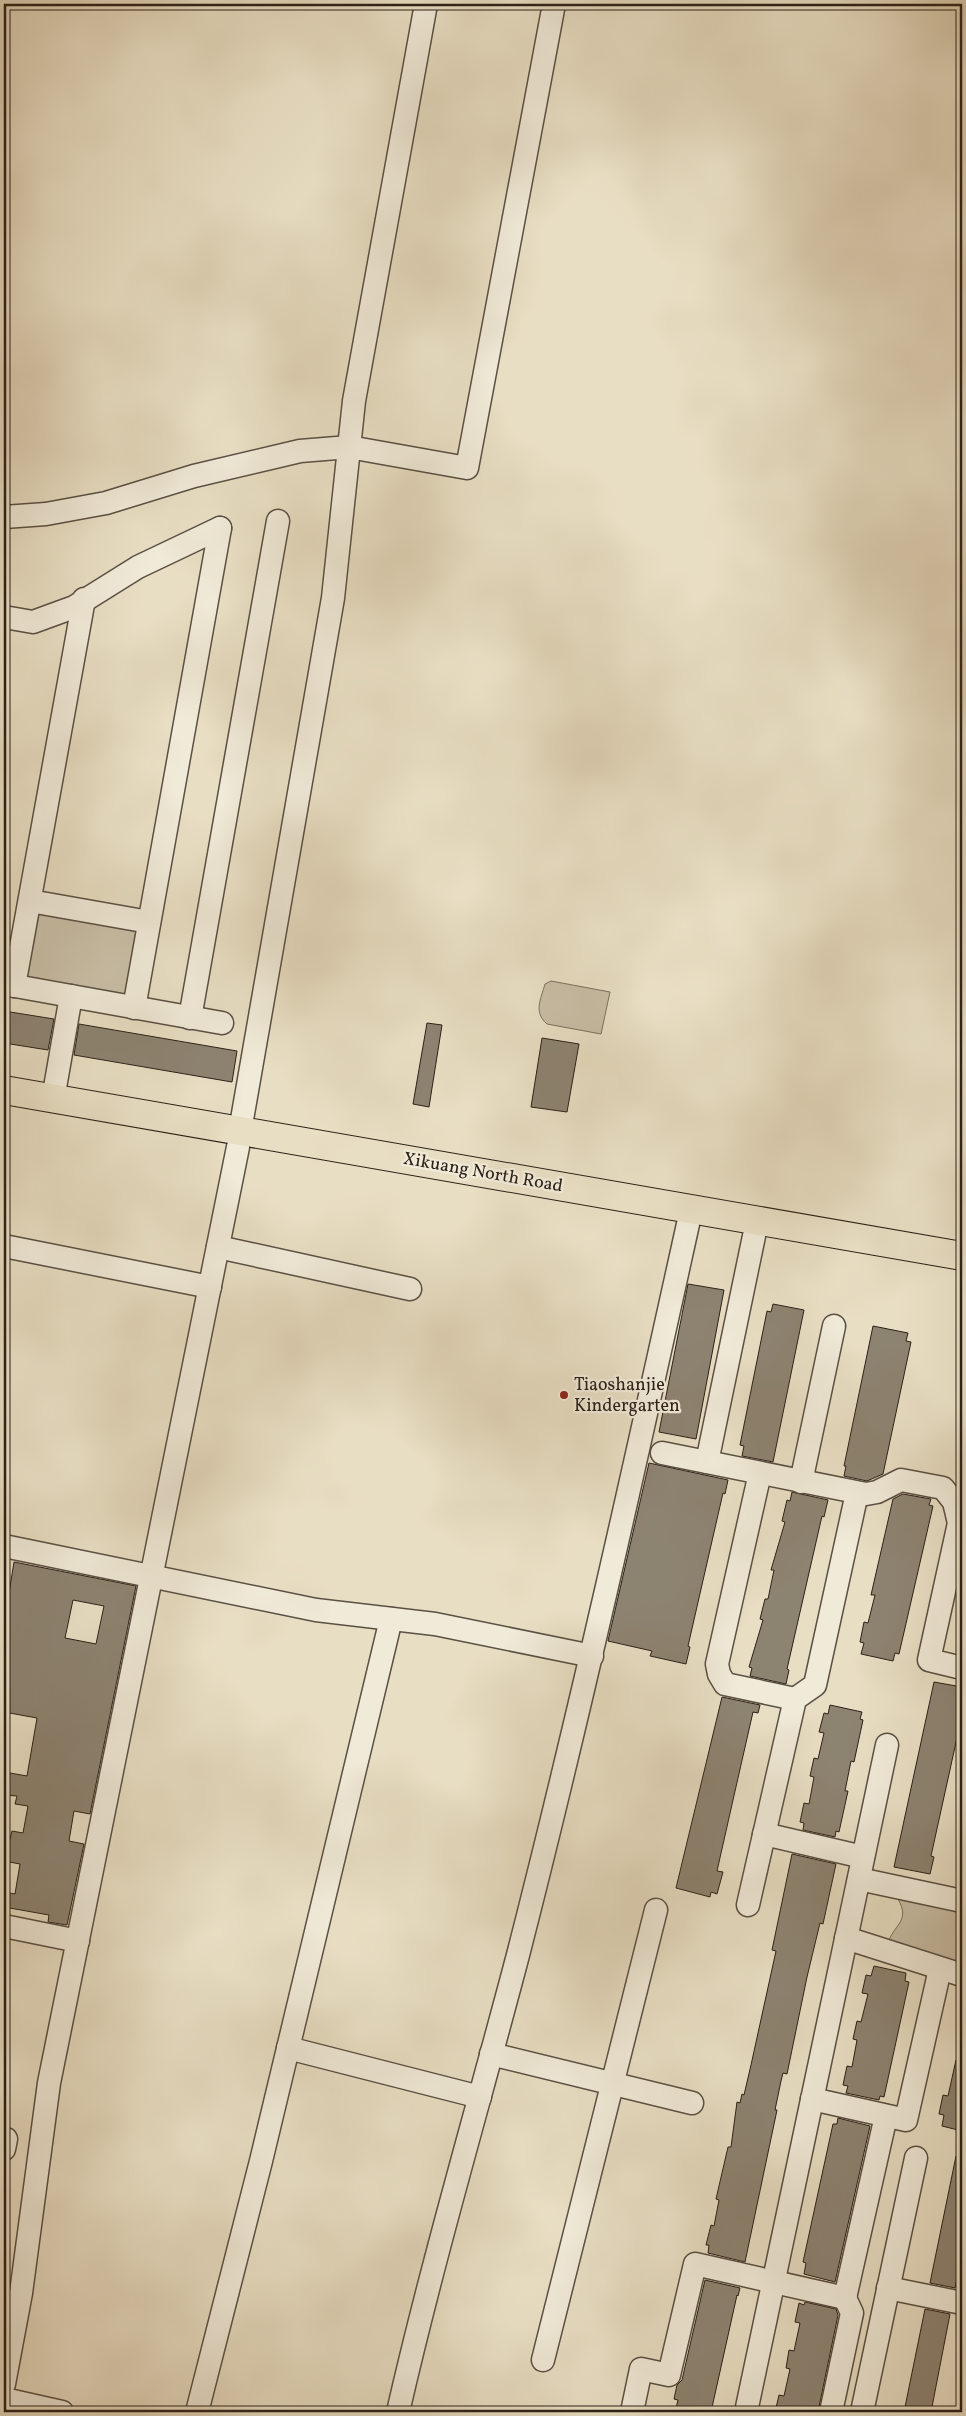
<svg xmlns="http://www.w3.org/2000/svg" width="966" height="2416" viewBox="0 0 966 2416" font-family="Vollkorn,serif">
<rect width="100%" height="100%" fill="#e8dec3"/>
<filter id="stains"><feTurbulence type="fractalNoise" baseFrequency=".004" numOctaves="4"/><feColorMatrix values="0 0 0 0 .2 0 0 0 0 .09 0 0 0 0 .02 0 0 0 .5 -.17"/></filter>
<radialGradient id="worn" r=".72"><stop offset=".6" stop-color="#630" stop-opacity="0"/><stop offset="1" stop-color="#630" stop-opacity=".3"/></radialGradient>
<g fill="#c8bea6" stroke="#7a7060">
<polygon points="37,910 139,928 127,995 25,977"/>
<path d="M 551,981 L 610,992 L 601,1034 L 547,1024 C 533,1012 541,999 545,984 Z"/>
<path d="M 901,1896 L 962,1911 L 962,1965 L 888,1943 C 893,1925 911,1922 898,1899 Z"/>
</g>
<g fill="#8d8371" stroke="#2b2119" fill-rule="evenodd">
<polygon points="4,1011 54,1019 48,1050 4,1043"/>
<polygon points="427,1023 442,1025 429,1107 413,1104"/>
<polygon points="79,1024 237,1051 232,1082 74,1055"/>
<polygon points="542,1038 579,1044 567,1112 531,1107"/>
<polygon points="688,1284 724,1290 696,1439 659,1432"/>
<polygon points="773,1304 804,1310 773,1462 742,1456 744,1446 740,1445 767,1311 771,1312"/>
<polygon points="873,1326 908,1333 906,1341 911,1342 883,1474 867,1481 844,1476 846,1466 844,1466"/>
<polygon points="649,1463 728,1480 725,1494 723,1493 688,1646 690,1647 686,1664 650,1656 652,1651 608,1641"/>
<polygon points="792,1492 828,1500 824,1517 822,1516 787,1669 789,1670 786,1684 750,1676 752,1668 749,1667 763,1620 760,1619 765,1599 768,1599 774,1570 771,1570 785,1522 782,1521 787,1500 790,1501"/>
<polygon points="903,1494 931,1499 929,1505 933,1506 899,1654 895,1653 893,1661 861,1654 864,1643 860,1642 864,1622 868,1623 875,1595 871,1595 893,1499"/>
<path d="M 14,1562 L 136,1586 L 90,1814 L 74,1811 L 69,1841 L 84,1844 L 67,1925 L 48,1922 L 49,1915 L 4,1907 L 4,1892 L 15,1894 L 20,1864 L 4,1861 L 4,1842 L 9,1843 L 12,1831 L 23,1833 L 28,1806 L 15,1804 L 17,1796 L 4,1795 L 4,1772 L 27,1776 L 37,1718 L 4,1712 L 4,1624 ZM 73,1600 L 104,1606 L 96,1644 L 65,1638 Z"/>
<polygon points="934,1682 962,1687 962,1715 931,1856 934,1857 930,1874 894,1867"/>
<polygon points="722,1697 760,1705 758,1713 753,1712 733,1800 717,1871 723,1872 717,1894 711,1892 710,1897 676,1888"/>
<polygon points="830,1705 862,1712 860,1719 863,1720 854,1762 851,1761 845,1791 848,1791 839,1832 836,1831 835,1837 803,1830 804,1823 800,1822 804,1803 809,1804 814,1777 810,1776 814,1758 818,1759 824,1733 819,1732 824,1713 828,1714"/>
<polygon points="792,1854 836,1864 823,1924 820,1923 807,1977 787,2074 783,2073 781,2081 775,2110 777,2110 745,2262 708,2253 709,2245 706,2245 711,2225 714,2226 719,2200 716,2199 728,2147 731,2147 737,2102 740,2103 742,2094 744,2095 751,2065 776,1951 772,1950"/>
<polygon points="874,1966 906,1973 905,1981 909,1982 884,2097 880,2096 879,2100 846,2093 848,2086 843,2085 847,2066 852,2067 857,2040 853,2039 857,2021 861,2022 868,1994 862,1993 866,1975 871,1976"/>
<polygon points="956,2060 962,2061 962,2131 942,2126 944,2115 939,2114 943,2095 948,2096"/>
<polygon points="838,2118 870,2126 835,2282 804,2274 806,2263 803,2262 833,2124 837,2124"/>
<polygon points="956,2156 962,2157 962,2253 955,2288 930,2283"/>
<polygon points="705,2280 740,2288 738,2296 737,2295 711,2412 675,2412 678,2400 674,2399 677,2385 682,2380"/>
<polygon points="805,2302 836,2309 838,2315 818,2412 775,2412 779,2395 784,2396 790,2369 786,2368 789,2350 794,2351 800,2323 795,2322 799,2303 804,2305"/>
<polygon points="925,2309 950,2314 931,2412 904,2412"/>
</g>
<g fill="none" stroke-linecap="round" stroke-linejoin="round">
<defs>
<g id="minor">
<polyline points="4,517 46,514 106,503 194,476 300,451 349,447 467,468 554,4"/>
<polyline points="4,617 33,622 74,607 138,567 220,528"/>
<polyline points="30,901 149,922"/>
<polyline points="4,984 222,1023"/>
<polyline points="14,986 84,599"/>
<polyline points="134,1008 220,528"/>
<polyline points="190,1018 278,521"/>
<polyline points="53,1099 71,996"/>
<polyline points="240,1131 333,598 354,401 426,4"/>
<polyline points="4,1246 210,1287"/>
<polyline points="218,1247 410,1289"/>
<polyline points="662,1453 866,1494 877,1492 901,1480 943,1488 954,1502 959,1523 929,1660 962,1668"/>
<polyline points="707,1462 754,1236"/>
<polyline points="760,1473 717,1664 719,1674 725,1684 795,1699"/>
<polyline points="801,1482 834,1326"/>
<polyline points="4,1546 316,1610 435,1624 592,1656"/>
<polyline points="764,1834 863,1857"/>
<polyline points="859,1879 962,1901"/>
<polyline points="748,1905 795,1699 815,1685 857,1493"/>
<polyline points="4,1926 78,1941"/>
<polyline points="846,1938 962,1975"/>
<polyline points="288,2048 480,2097"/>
<polyline points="491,2054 692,2103"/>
<polyline points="812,2099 906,2120 940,1969"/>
<polyline points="4,2149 6,2139"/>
<polyline points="888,2288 962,2303"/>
<polyline points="543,2360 656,1910"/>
<polyline points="4,2384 21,2293 49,2083 238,1147"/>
<polyline points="4,2399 62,2412"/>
<polyline points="197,2412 261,2161 391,1619"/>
<path d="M 398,2412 C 433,2259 478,2107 518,1955 C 580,1713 634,1469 688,1224"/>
<polyline points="632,2412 641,2369 669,2375 695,2264 845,2298 886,2116"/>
<polyline points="746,2412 887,1745"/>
<polyline points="831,2412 852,2313 845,2298"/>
<polyline points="862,2412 916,2158"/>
</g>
<polyline id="major" points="4,1090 962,1256"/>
</defs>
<use href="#minor" stroke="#5a5044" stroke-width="25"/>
<use href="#major" stroke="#2b2119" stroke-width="30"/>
<use href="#minor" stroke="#f0ead8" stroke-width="22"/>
<use href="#major" stroke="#e8dec3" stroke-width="28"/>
</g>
<circle fill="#8f2418" stroke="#f0ead8" stroke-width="2" cx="564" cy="1395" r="5"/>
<g text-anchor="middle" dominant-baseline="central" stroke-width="4.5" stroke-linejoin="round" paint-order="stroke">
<g font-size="18" fill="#2b2119" stroke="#f0ead8">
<text transform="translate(483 1173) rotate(10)">Xikuang North Road</text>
</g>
<g font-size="18" fill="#2b2119" stroke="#f0ead8" text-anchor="start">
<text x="574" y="1385">Tiaoshanjie<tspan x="574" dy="21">Kindergarten</tspan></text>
</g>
</g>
<rect width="966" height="2416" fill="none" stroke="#e8dec3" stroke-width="20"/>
<rect x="5" y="5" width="956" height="2406" fill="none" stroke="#2b2119" stroke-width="2.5"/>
<rect x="10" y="10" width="946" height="2396" fill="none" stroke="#2b2119"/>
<rect width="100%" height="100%" filter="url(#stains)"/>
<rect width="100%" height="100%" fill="url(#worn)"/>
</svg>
